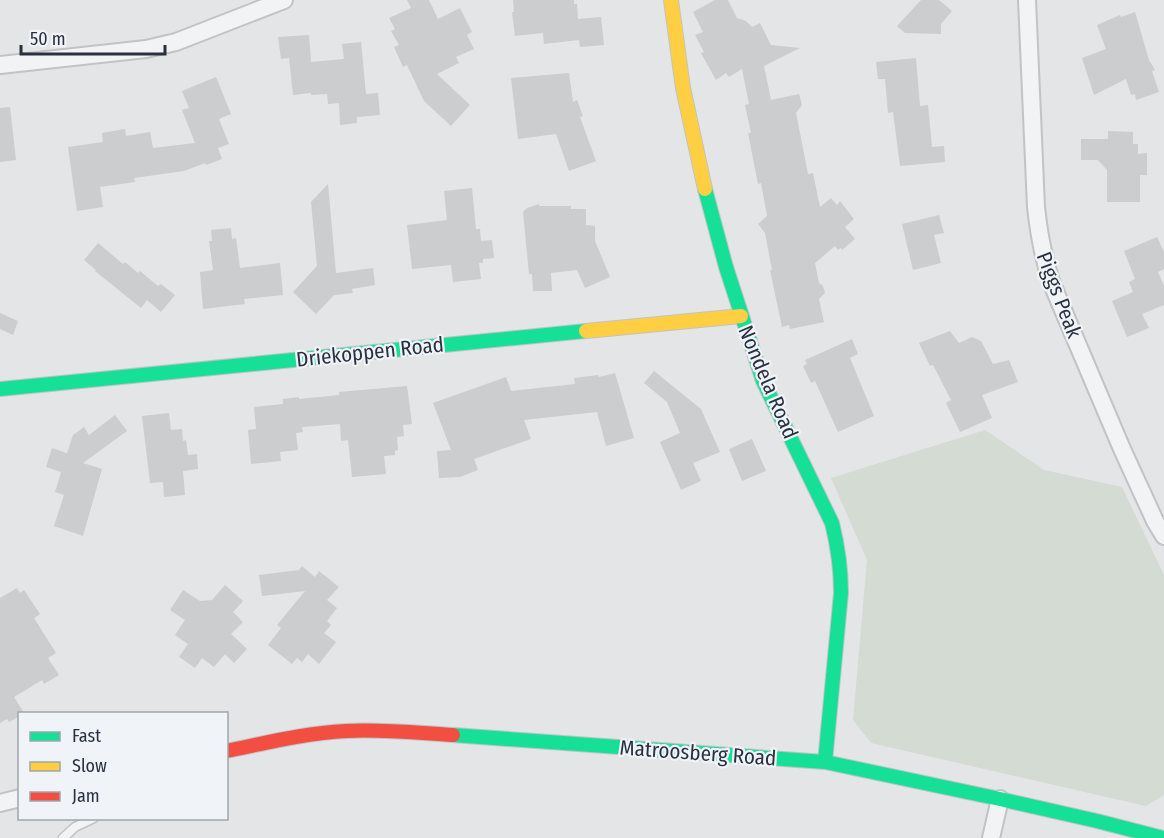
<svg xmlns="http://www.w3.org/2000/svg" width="1164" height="838" viewBox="0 0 1164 838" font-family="'Fira Sans Condensed',sans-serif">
<rect width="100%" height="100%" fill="#e3e5e7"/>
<polygon fill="#d3dbd3" points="985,430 1044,470 1122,487 1164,575 1164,795 1146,806 871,743 853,720 867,560 831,478"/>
<g fill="#cbcdcf">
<polygon points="407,0 429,0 438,19 460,8 472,32 467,35 474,49 456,57 459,63 437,74 470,105 451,126 424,101 407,65 403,67 394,47 399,45 391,31 395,29 389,18 411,8"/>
<polygon points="513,0 574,0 574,4 577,4 578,19 601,17 604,45 580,47 579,40 544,44 543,33 515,36 512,12 514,12"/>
<polygon points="715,0 728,0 737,18 746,21 752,27 760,23 771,45 800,48 764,66 771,100 799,94 802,105 796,113 808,174 813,173 820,207 831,198 837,205 840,201 854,219 845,227 855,239 842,250 841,248 838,250 835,246 815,263 819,283 823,286 825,293 819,299 824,322 790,329 789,325 782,327 770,270 772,270 765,233 758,224 767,216 761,183 758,184 748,133 751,133 745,105 749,104 742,69 729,77 726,73 716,80 701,53 704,52 695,35 703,32 693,12"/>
<polygon points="921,0 939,0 952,11 941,24 941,34 905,33 897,26"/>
<polygon points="1135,12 1149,60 1155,70 1152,71 1159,92 1136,100 1135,94 1131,95 1126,79 1094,95 1082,58 1106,49 1097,25 1120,15 1121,17"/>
<polygon points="309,35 311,62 344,59 342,44 361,42 366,94 378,93 380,115 357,117 357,123 340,125 339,103 328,104 327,94 311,95 311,93 293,95 289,58 281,59 278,37"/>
<polygon points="916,58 920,106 928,105 932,147 944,146 945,162 900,166 893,112 888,113 885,79 878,79 876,62"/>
<polygon points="569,73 573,102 577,100 583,116 580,117 596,161 569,171 556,134 518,139 511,78"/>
<polygon points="216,77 231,114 219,119 229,144 218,148 222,159 206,165 205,163 184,171 134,178 135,182 100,187 103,207 77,211 68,147 103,142 102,133 125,129 126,136 150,132 153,148 195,143 182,110 189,108 182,91"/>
<polygon points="10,107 16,160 0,162 0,108"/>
<polygon points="1108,131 1133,132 1133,144 1138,144 1138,154 1147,153 1147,175 1140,175 1140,202 1107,202 1107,170 1098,160 1081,160 1081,139 1108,139"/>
<polygon points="328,184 336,273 373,268 375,285 352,289 353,293 334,295 316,314 293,292 317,266 311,202"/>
<polygon points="472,188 476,229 480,229 481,241 492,240 494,258 483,259 483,263 479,263 481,279 453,282 451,265 412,269 407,225 447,220 444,191"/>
<polygon points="539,204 539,206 571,206 571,209 586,209 586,225 595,226 595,241 610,277 585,288 577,270 551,273 552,291 533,291 532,274 529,274 523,212 527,208"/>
<polygon points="939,215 944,233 934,235 941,263 913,270 902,224"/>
<polygon points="231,228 232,239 236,238 240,268 280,263 283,295 244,299 245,304 203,309 200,272 213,270 209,241 212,241 211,230"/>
<polygon points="1157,237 1164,252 1164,269 1158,272 1164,286 1164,305 1142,314 1149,328 1127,337 1112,301 1133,292 1129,282 1135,279 1124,251"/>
<polygon points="98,243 123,264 125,262 138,273 140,271 158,286 161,284 175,295 161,312 147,300 141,308 95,271 96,270 84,260"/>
<polygon points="0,313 18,321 13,335 0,329"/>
<polygon points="950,331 959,343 972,337 981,341 993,364 1009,360 1018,382 982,395 992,418 960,432 946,403 951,400 933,365 930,366 919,343"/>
<polygon points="852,339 858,354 850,358 874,416 838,432 815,381 811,383 803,366 807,364 805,360"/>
<polygon points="654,371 701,409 720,452 693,463 701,481 681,490 660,442 680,433 667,402 644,383"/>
<polygon points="615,373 634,438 606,446 597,412 524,420 531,439 474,459 478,470 460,477 439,478 437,451 451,450 433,403 506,377 511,391 575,384 574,378 598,375 599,377"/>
<polygon points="407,386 412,424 403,425 404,436 397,437 398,450 395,451 395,455 384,456 386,474 352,477 348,440 341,441 340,424 302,427 303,432 296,433 298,450 280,452 281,461 251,464 248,430 256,429 254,407 283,404 283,399 299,397 299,399 339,395 339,392"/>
<polygon points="169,413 171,430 182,429 183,441 186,440 188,455 197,454 198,469 183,471 185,495 164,497 163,482 150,483 142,416"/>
<polygon points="115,415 127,431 83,463 102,469 83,536 54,526 64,495 55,492 61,472 46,467 52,448 67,453 73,435 84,427 89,435"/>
<polygon points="752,439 766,471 742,481 729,449"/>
<polygon points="302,566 315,577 319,571 339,587 327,600 337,608 327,621 331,625 324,633 336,642 319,664 308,654 302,662 297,658 292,664 268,645 281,628 277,625 305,591 262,596 259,575 299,570"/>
<polygon points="225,585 243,601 233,612 243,622 231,634 247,649 234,663 225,654 214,667 202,658 195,668 179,657 188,644 175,635 185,620 170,610 183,590 200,601 212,600"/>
<polygon points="17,588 20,593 24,590 40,614 34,618 56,653 48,658 59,675 44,684 42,680 14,697 24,713 20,714 20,716 9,722 7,719 0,723 0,598"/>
</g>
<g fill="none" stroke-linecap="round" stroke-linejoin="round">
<defs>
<polyline id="lane" points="63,838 75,827 94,818"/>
<g id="street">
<path d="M 1027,0 L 1036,207 C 1039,235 1043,258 1052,284 L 1122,449 L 1155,521 L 1164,536"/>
<polyline points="0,65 146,49 176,42 284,0"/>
<polyline points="0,803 20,798"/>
<polyline points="991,838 1000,799"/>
</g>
<g id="fast">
<path d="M 705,189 L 726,267 L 763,381 L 832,523 C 838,547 841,569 841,593 L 825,762"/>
<polyline points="0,389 586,331"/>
<polyline points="453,735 825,762 1000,799 1097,821 1163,838"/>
</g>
<g id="slow">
<polyline points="671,0 683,88 705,189"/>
<polyline points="586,331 741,316"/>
</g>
<path id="jam" d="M 226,751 C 266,743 305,733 346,731 C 382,729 418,733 453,735"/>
</defs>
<use href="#lane" stroke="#c1c3c5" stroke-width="11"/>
<use href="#street" stroke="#c1c3c5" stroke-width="20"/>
<use href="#fast" stroke="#c1c3c5" stroke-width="16"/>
<use href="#slow" stroke="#c1c3c5" stroke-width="16"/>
<use href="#jam" stroke="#c1c3c5" stroke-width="16"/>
<use href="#lane" stroke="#f2f3f4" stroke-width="8"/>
<use href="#street" stroke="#f2f3f4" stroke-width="16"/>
<use href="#fast" stroke="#16e098" stroke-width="14"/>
<use href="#slow" stroke="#ffcf43" stroke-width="14"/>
<use href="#jam" stroke="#f24e42" stroke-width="14"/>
</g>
<g text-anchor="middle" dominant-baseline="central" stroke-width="4.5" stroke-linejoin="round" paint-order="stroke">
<g font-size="21" fill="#293141" stroke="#f0f3f7">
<text transform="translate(1059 295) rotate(69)">Piggs Peak</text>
<text transform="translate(370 352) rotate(-6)">Driekoppen Road</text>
<text transform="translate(768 382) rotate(67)">Nondela Road</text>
<text transform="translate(698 753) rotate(4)">Matroosberg Road</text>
</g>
</g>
<rect x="18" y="712" width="210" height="108" fill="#f0f3f7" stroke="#a0a5ae" stroke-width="1.5"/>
<rect x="30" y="732" width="30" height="9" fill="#16e098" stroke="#a0a5ae" stroke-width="1.5"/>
<text x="72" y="742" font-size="18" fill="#293141">Fast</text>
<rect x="30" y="762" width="30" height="9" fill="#ffcf43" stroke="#a0a5ae" stroke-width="1.5"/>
<text x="72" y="772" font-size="18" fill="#293141">Slow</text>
<rect x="30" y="792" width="30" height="9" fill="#f24e42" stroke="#a0a5ae" stroke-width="1.5"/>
<text x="72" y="802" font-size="18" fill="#293141">Jam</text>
<path d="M21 45v9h144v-9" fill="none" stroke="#293141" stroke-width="3"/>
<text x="30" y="45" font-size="18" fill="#293141" stroke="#f0f3f7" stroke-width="4.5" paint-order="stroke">50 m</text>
</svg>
